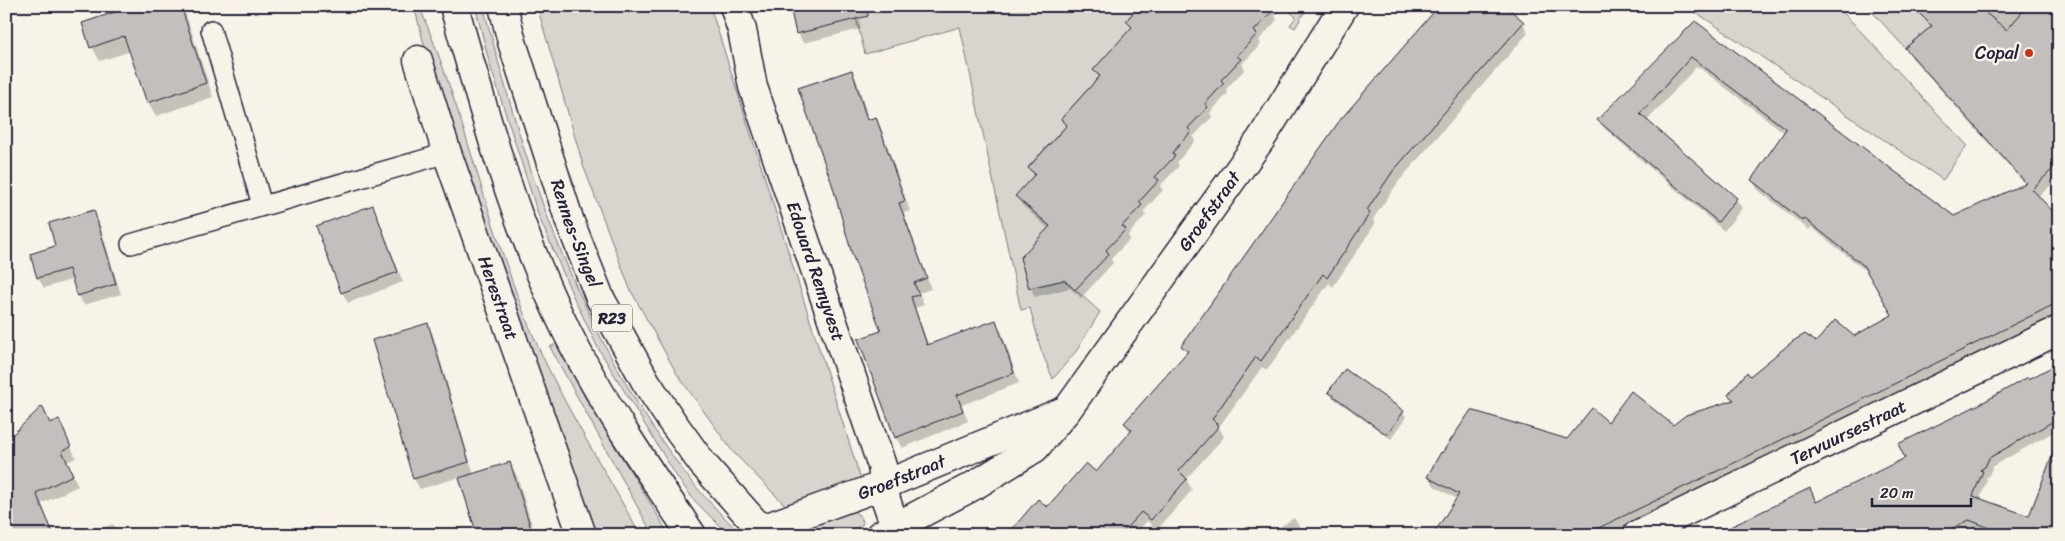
<svg xmlns="http://www.w3.org/2000/svg" width="2065" height="541" viewBox="0 0 2065 541" font-family="Sriracha,sans-serif">
<rect width="100%" height="100%" fill="#f7f3e8"/>
<filter id="ink" filterUnits="userSpaceOnUse"><feTurbulence type="fractalNoise" baseFrequency=".02" numOctaves="2"/><feDisplacementMap in="SourceGraphic" scale="10" xChannelSelector="R" yChannelSelector="G"/><feConvolveMatrix kernelMatrix="1 2 1 2 8 2 1 2 1" color-interpolation-filters="sRGB"/></filter>
<g filter="url(#ink)">
<g fill="#d8d5cf" stroke="#7d7c85" fill-rule="evenodd">
<path d="M 414,6 L 419,6 C 463,108 486,218 527,321 C 557,396 602,464 640,535 L 596,535 L 526,348 L 429,63 Z"/>
<path d="M 475,6 L 483,6 C 501,72 519,138 542,202 C 576,296 625,394 685,473 C 701,495 722,514 741,535 L 729,535 L 694,500 L 677,477 L 598,348 L 573,296 L 539,217 L 490,65 Z"/>
<polygon points="537,6 710,6 862,483 788,508 733,452 677,374 630,289 583,165"/>
<path d="M 853,6 L 1139,6 L 1126,21 L 1132,27 L 1100,76 L 1061,119 L 1067,125 L 1028,167 L 1044,182 L 1065,280 L 1100,312 L 1077,350 L 1053,379 L 1041,350 L 1030,308 L 1021,310 L 960,27 L 865,54 ZM 1033,256 L 1040,285 L 1029,288 L 1021,260 Z"/>
<polygon points="1283,6 1308,6 1295,28 1290,25 1296,17"/>
<polygon points="1684,6 1837,6 1967,145 1943,180 1700,15"/>
<polygon points="1867,6 1922,6 1917,11 1932,26 1905,48"/>
<polygon points="556,344 587,401 660,519 668,535 653,535 550,347"/>
<path d="M 853,511 L 860,516 L 863,522 C 858,541 827,535 811,535 L 803,526 Z"/>
</g>
<g fill="#0003">
<polygon points="137,6 183,6 213,97 156,116 148,102 131,51 100,61 92,47"/>
<polygon points="856,6 861,29 803,43 798,33"/>
<polygon points="1141,6 1278,6 1281,10 1275,16 1277,20 1259,40 1261,44 1242,64 1245,69 1226,89 1228,93 1210,113 1212,117 1193,137 1195,141 1177,162 1179,166 1160,186 1163,190 1144,211 1146,215 1128,235 1130,239 1111,259 1113,263 1081,298 1070,288 1035,297 1030,287 1049,229 1022,205 1017,196 1035,177 1030,168 1067,127 1062,119 1099,78 1095,70 1132,29 1127,21"/>
<polygon points="1924,6 2059,6 2059,178 2038,197 2059,220 2059,315 1765,461 1609,535 1434,535 1457,499 1434,486 1429,477 1567,441 1608,424 1673,427 1733,401 1729,395 1750,377 1816,344 1853,337 1894,315 1870,274 1811,227 1809,230 1758,190 1752,180 1785,133 1697,66 1647,121 1736,199 1742,208 1724,231 1605,129 1599,120 1695,22 1954,217 2026,185 1912,58 1907,49 1931,28 1919,11"/>
<polygon points="1523,23 1528,33 1399,181 1373,219 1375,224 1333,287 1329,283 1267,370 1262,367 1219,427 1224,437 1186,479 1192,490 1157,530 1147,521 1135,535 1008,535 1096,474 1131,433 1125,423 1187,354 1183,346"/>
<polygon points="851,71 857,81 869,120 875,118 881,128 910,211 904,213 931,289 919,293 924,305 915,308 929,346 995,321 1001,331 1019,383 962,405 968,421 902,448 896,438 859,340 883,331"/>
<polygon points="373,206 378,217 403,282 348,303 342,292"/>
<polygon points="93,212 99,222 121,294 84,305 78,295 74,279 44,288 38,278 57,247"/>
<polygon points="428,324 433,335 474,475 510,464 517,476 535,535 478,535 460,477 420,489 414,479 374,341"/>
<polygon points="2059,364 2059,429 1993,466 1989,475 1986,478 1987,480 1980,499 2059,535 1991,535 1974,529 1961,535 1716,535 1810,490 1817,503 1907,458"/>
<polygon points="1330,393 1403,412 1406,417 1391,439 1333,398"/>
<polygon points="42,408 50,424 58,420 64,431 76,458 67,462 78,486 41,504 54,535 6,535"/>
<polygon points="1294,518 1305,535 1267,535"/>
<polygon points="113,524 120,535 86,535"/>
</g>
<g fill="#c2bfbd" stroke="#22223b">
<polygon points="133,6 181,6 206,83 147,103 124,36 90,48 82,23"/>
<polygon points="790,6 867,6 868,16 796,34"/>
<polygon points="1139,6 1277,6 1254,31 1257,34 1237,56 1241,59 1221,80 1224,83 1205,104 1208,107 1188,128 1191,132 1172,153 1175,156 1155,177 1159,180 1139,202 1142,205 1122,226 1126,229 1106,250 1109,254 1075,290 1064,280 1029,288 1020,258 1050,226 1015,196 1035,174 1028,168 1067,125 1061,119 1100,76 1093,70 1132,27 1126,21"/>
<polygon points="1439,6 1506,6 1524,22 1393,171 1367,210 1370,213 1327,278 1323,274 1261,361 1256,357 1212,419 1219,426 1179,471 1187,479 1151,520 1141,512 1120,535 1007,535 1038,499 1047,507 1086,463 1096,472 1132,430 1124,423 1188,351 1181,346 1340,120"/>
<polygon points="1912,6 1977,6 2007,30 2027,6 2059,6 2059,163 2032,189 2059,218 2059,302 1759,451 1584,535 1433,535 1459,494 1427,477 1441,452 1442,453 1471,410 1567,439 1592,408 1608,422 1631,391 1673,425 1686,415 1734,400 1728,395 1747,372 1750,376 1793,341 1805,334 1816,342 1835,320 1854,336 1892,315 1863,265 1805,219 1803,221 1751,180 1786,129 1691,57 1640,114 1737,198 1718,222 1597,120 1695,21 1954,216 2026,183 1905,48 1932,26"/>
<polygon points="852,70 867,120 876,117 883,137 905,201 899,203 927,278 914,283 919,295 911,297 927,345 996,320 1014,373 957,395 963,411 895,438 858,339 881,331 852,254 832,184 798,88"/>
<polygon points="373,205 398,272 341,293 316,226"/>
<polygon points="94,210 116,284 77,296 69,269 37,278 30,254 55,246 49,223"/>
<polygon points="428,323 469,462 413,479 372,340"/>
<polygon points="2059,363 2059,418 1989,458 1985,467 1980,470 1983,471 1973,496 2029,516 2057,443 2059,444 2059,535 2008,535 1969,520 1939,535 1714,535 1810,488 1816,502 1905,458 1898,444 1980,404 2028,377 2029,379"/>
<polygon points="1345,369 1404,411 1387,435 1328,392"/>
<polygon points="42,406 50,423 59,419 71,447 62,451 73,475 36,493 54,535 6,535 6,441"/>
<polygon points="510,462 533,535 477,535 459,478"/>
</g>
<g fill="none" stroke-linecap="round" stroke-linejoin="round">
<defs>
<g id="lane">
<polyline points="211,30 262,205"/>
<polyline points="131,244 447,153"/>
</g>
<g id="street">
<path id="s1" d="M 734,6 L 742,30 L 753,87 L 882,466 L 886,500 L 898,535"/>
<path id="s2" d="M 418,60 L 447,153 L 582,535"/>
<path id="s3" d="M 762,529 L 884,485 L 1064,411"/>
<path id="s4" d="M 880,535 L 975,485 L 1035,448 L 1067,410 L 1261,139 L 1344,6"/>
</g>
<g id="secondary">
<path id="s5" d="M 1637,535 L 2059,330"/>
</g>
<g id="primary">
<path d="M 454,6 C 485,117 516,228 567,332 C 602,402 648,470 692,535"/>
<path id="s6" d="M 503,6 L 512,42 L 570,222 L 600,298 L 646,382 L 673,423 L 702,463 L 766,535"/>
</g>
</defs>
<use href="#lane" stroke="#22223b" stroke-width="22"/>
<use href="#street" stroke="#22223b" stroke-width="31"/>
<use href="#secondary" stroke="#22223b" stroke-width="31"/>
<use href="#primary" stroke="#22223b" stroke-width="31"/>
<use href="#lane" stroke="#f7f3e8" stroke-width="19"/>
<use href="#street" stroke="#f7f3e8" stroke-width="28"/>
<use href="#secondary" stroke="#f7f3e8" stroke-width="28"/>
<use href="#primary" stroke="#f7f3e8" stroke-width="28"/>
</g>
</g>
<circle fill="#c8321e" stroke="#f7f3e8" stroke-width="2" cx="2029" cy="53" r="5"/>
<g text-anchor="middle" dominant-baseline="central" stroke-width="5" stroke-linejoin="round" paint-order="stroke">
<rect fill="#f7f3e8" stroke="#62616f" stroke-width="1" x="592" y="304.5" width="40" height="27" rx="4"/>
<g font-size="16" font-weight="bold" fill="#22223b">
<text x="612" y="318">R23</text>
</g>
<g font-size="18" fill="#22223b" stroke="#f7f3e8" text-anchor="end">
<text x="2019" y="53">Copal</text>
</g>
<g font-size="18" fill="#22223b" stroke="#f7f3e8">
<text stroke="none"><textPath href="#s4" startOffset="472">Groefstraat</textPath></text>
<text stroke="none"><textPath href="#s6" startOffset="239">Rennes-Singel</textPath></text>
<text stroke="none"><textPath href="#s1" startOffset="278">Edouard Remyvest</textPath></text>
<text stroke="none"><textPath href="#s2" startOffset="251">Herestraat</textPath></text>
<text stroke="none"><textPath href="#s5" startOffset="235">Tervuursestraat</textPath></text>
<text stroke="none"><textPath href="#s3" startOffset="149">Groefstraat</textPath></text>
</g>
</g>
<rect width="2065" height="541" fill="none" stroke="#f7f3e8" stroke-width="25"/>
<rect x="12" y="12" width="2040" height="516" fill="none" stroke="#22223b" stroke-width="2" filter="url(#ink)"/>
<path d="M1872 498v8h99v-8" fill="none" stroke="#22223b" stroke-width="2.5"/>
<text x="1880" y="498" font-size="15" fill="#22223b" stroke="#f7f3e8" stroke-width="4" paint-order="stroke">20 m</text>
</svg>
